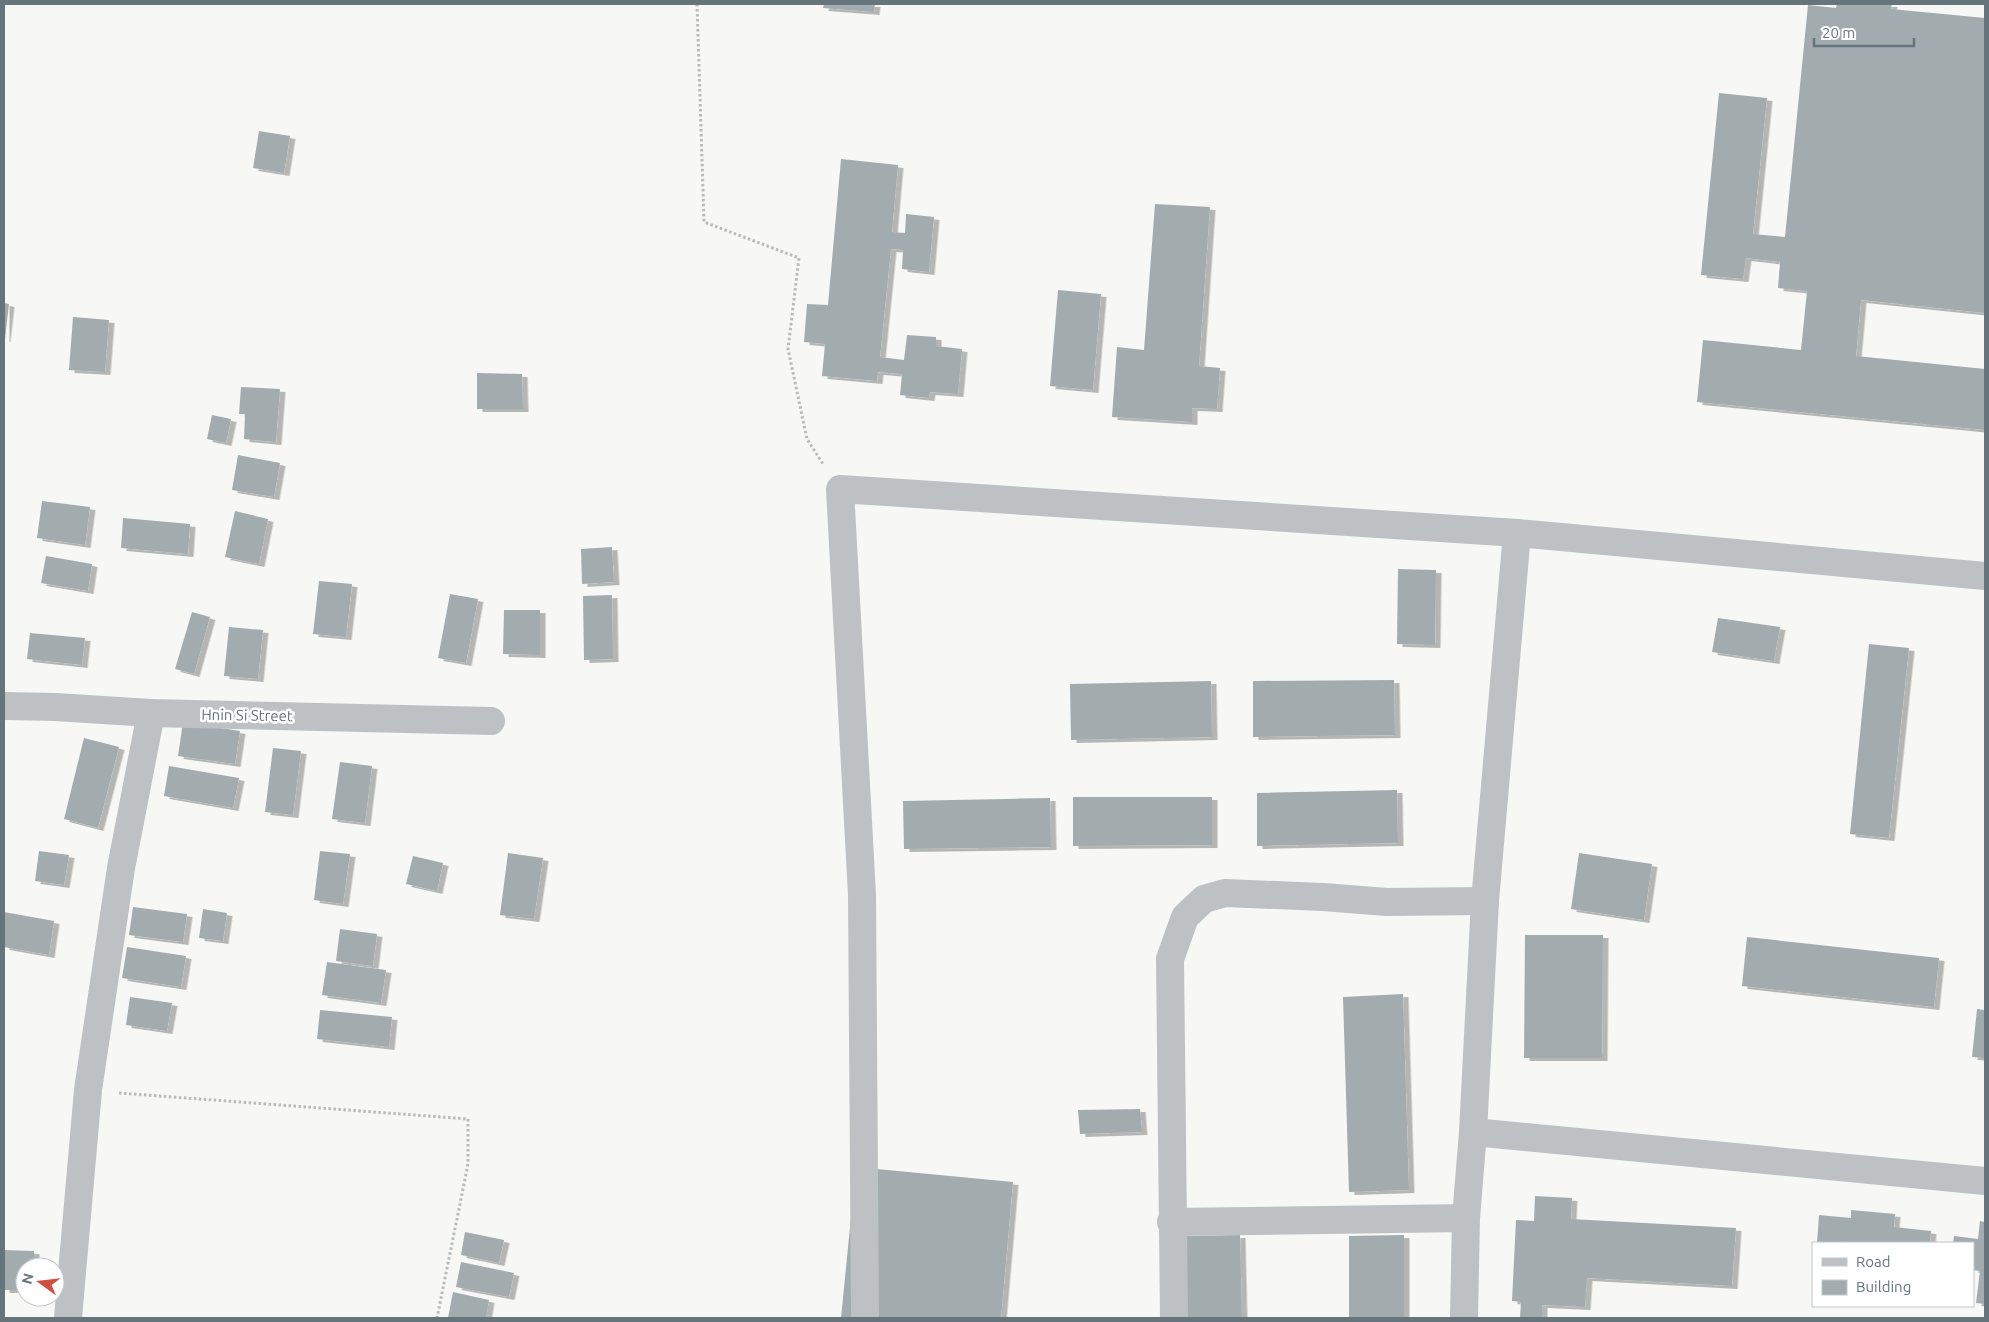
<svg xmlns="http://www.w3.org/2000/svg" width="1989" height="1322" viewBox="0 0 1989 1322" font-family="Ubuntu,sans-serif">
<defs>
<filter id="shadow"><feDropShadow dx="5.5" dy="3" stdDeviation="0" flood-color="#0004"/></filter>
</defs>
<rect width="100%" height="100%" fill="#f7f7f5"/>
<g fill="#a2acaf" filter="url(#shadow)">
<polygon points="824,4 875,4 874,12 823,8"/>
<polygon points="1837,4 1892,4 1891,9 1985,18 1985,313 1861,300 1856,356 1985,369 1985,430 1697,402 1703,340 1801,350 1807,291 1778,288 1780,262 1746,258 1743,279 1701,275 1719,93 1767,98 1753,234 1785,237 1808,5 1836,8"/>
<polygon points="259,131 290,136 284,173 253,168"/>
<polygon points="841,159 898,165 892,232 905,233 906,214 934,217 929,272 902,269 903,250 891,249 880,357 904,360 907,335 936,337 936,346 962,349 958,394 930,392 929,398 900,395 902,374 878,372 877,381 822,376 825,344 804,342 807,304 828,305"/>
<polygon points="1155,204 1210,207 1199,366 1220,368 1217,409 1192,408 1192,422 1112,417 1117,347 1144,350"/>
<polygon points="1058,290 1101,294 1093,390 1050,386"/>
<polygon points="4,303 9,304 5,339 4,339"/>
<polygon points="73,317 109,320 105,372 69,370"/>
<polygon points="477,373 522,374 523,409 477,409"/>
<polygon points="241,387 280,389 276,442 244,439 245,414 239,414"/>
<polygon points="212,415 231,419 226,443 207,439"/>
<polygon points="238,455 280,463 274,497 232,490"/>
<polygon points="42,501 90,507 85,545 37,538"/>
<polygon points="235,511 268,519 259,564 225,557"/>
<polygon points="123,518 190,524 188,554 121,548"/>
<polygon points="612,547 614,582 582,584 581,549"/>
<polygon points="46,556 92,564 88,591 41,583"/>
<polygon points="1398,569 1436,570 1435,645 1397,644"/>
<polygon points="319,581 352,584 346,637 313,634"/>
<polygon points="450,594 478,599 466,663 438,658"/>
<polygon points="612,595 613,659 584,660 583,596"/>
<polygon points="504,610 540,610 540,655 503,654"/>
<polygon points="192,612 210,617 194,674 175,669"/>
<polygon points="1718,618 1780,627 1774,661 1712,652"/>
<polygon points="229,627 263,630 258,679 224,676"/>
<polygon points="30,633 85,638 82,665 27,659"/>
<polygon points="1869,644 1909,648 1889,838 1850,834"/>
<polygon points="1394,680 1395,735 1253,737 1253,681"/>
<polygon points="1211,681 1212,737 1071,740 1070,684"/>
<polygon points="183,722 240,731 235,764 178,756"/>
<polygon points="84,738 119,747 98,828 64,819"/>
<polygon points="273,748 301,751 293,815 265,812"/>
<polygon points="340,762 372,766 365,823 332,819"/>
<polygon points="169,766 239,778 233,808 164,796"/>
<polygon points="1397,790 1398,843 1257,846 1257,793"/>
<polygon points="1073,797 1212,797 1212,845 1073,846"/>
<polygon points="1050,798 1051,847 904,849 903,801"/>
<polygon points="39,851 69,855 64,885 35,881"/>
<polygon points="320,851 350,854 343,904 314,900"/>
<polygon points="508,853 543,858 534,919 500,915"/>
<polygon points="1579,853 1652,864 1644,920 1571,909"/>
<polygon points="413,856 443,863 437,891 406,884"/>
<polygon points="133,907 187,914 183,942 129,935"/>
<polygon points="203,909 227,913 223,941 199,938"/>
<polygon points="4,912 54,921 49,955 4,947"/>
<polygon points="340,929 377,934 373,966 336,961"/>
<polygon points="1525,935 1603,935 1602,1058 1524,1058"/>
<polygon points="1747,937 1939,958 1934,1007 1742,986"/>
<polygon points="127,947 186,956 181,987 122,978"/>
<polygon points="327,962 386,970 381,1003 322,995"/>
<polygon points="1403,994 1409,1190 1349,1192 1343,997"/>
<polygon points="130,997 172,1003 167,1031 126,1025"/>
<polygon points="1977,1009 1985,1010 1985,1058 1972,1057"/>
<polygon points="320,1010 392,1017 389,1047 317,1039"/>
<polygon points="1140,1109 1142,1132 1080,1134 1078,1110"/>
<polygon points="856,1167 1013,1182 1001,1318 841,1318"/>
<polygon points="1535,1196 1572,1198 1571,1219 1736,1228 1732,1286 1587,1278 1585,1307 1542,1305 1542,1318 1520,1318 1521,1302 1512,1301 1516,1220 1534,1221"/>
<polygon points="1851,1210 1895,1214 1894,1227 1931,1231 1930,1243 1817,1243 1819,1215 1851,1218"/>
<polygon points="1980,1221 1985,1222 1985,1304 1976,1303 1980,1271 1973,1270 1973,1243 1953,1243 1954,1236 1978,1239"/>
<polygon points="465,1232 504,1240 499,1263 461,1255"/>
<polygon points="1240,1235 1242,1318 1185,1318 1183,1236"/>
<polygon points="1404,1235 1404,1318 1349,1318 1349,1236"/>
<polygon points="4,1250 34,1251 34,1267 25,1267 25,1290 4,1290"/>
<polygon points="461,1262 514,1273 509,1297 456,1287"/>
<polygon points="453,1292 489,1300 486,1318 448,1318"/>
</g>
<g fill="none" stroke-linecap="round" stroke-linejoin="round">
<g stroke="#b7bbbc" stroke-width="3" stroke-dasharray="2.5 2.5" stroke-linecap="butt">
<polyline points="697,4 704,222 799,258 788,349 807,439 823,464"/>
<polyline points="119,1093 468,1119 468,1164 437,1318"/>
</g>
<g stroke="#bdc1c4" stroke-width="28">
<polyline points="4,706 55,707 151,713 491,721"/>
<polyline points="1473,1132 1985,1181"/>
<polyline points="1171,1222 1466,1218"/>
<polyline points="68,1318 88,1090 121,868 151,713"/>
<polyline points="865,1318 862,895 840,489 1517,533 1985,576"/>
<polyline points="1174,1318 1170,959 1185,917 1204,899 1225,893 1323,897 1387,902 1485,901"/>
<polyline points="1464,1318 1466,1218 1473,1132 1485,901 1517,533"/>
</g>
</g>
<g text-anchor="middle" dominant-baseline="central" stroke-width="5" stroke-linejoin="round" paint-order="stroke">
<g font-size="15" fill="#66757c" stroke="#fff">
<text transform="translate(247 715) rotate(1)">Hnin Si Street</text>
</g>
</g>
<rect width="1989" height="1322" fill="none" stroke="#66757c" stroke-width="10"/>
<rect x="1812" y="1242" width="162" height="65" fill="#ffffff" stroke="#c2c8cb"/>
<rect x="1822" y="1258" width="25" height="8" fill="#bdc1c4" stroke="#c2c8cb"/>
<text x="1856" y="1267" font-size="15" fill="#66757c">Road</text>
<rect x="1822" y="1280" width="25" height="15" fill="#a2acaf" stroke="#c2c8cb"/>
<text x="1856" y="1292" font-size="15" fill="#66757c">Building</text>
<g transform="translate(40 1282) rotate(285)"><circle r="24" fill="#ffffff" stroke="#c2c8cb"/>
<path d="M0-4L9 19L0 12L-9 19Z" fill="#ce503e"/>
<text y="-8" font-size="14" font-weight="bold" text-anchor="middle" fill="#66757c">N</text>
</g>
<path d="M1814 38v8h100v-8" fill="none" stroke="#66757c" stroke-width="2.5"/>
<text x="1822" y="38" font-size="15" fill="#66757c" stroke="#ffffff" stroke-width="4" paint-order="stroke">20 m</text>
</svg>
